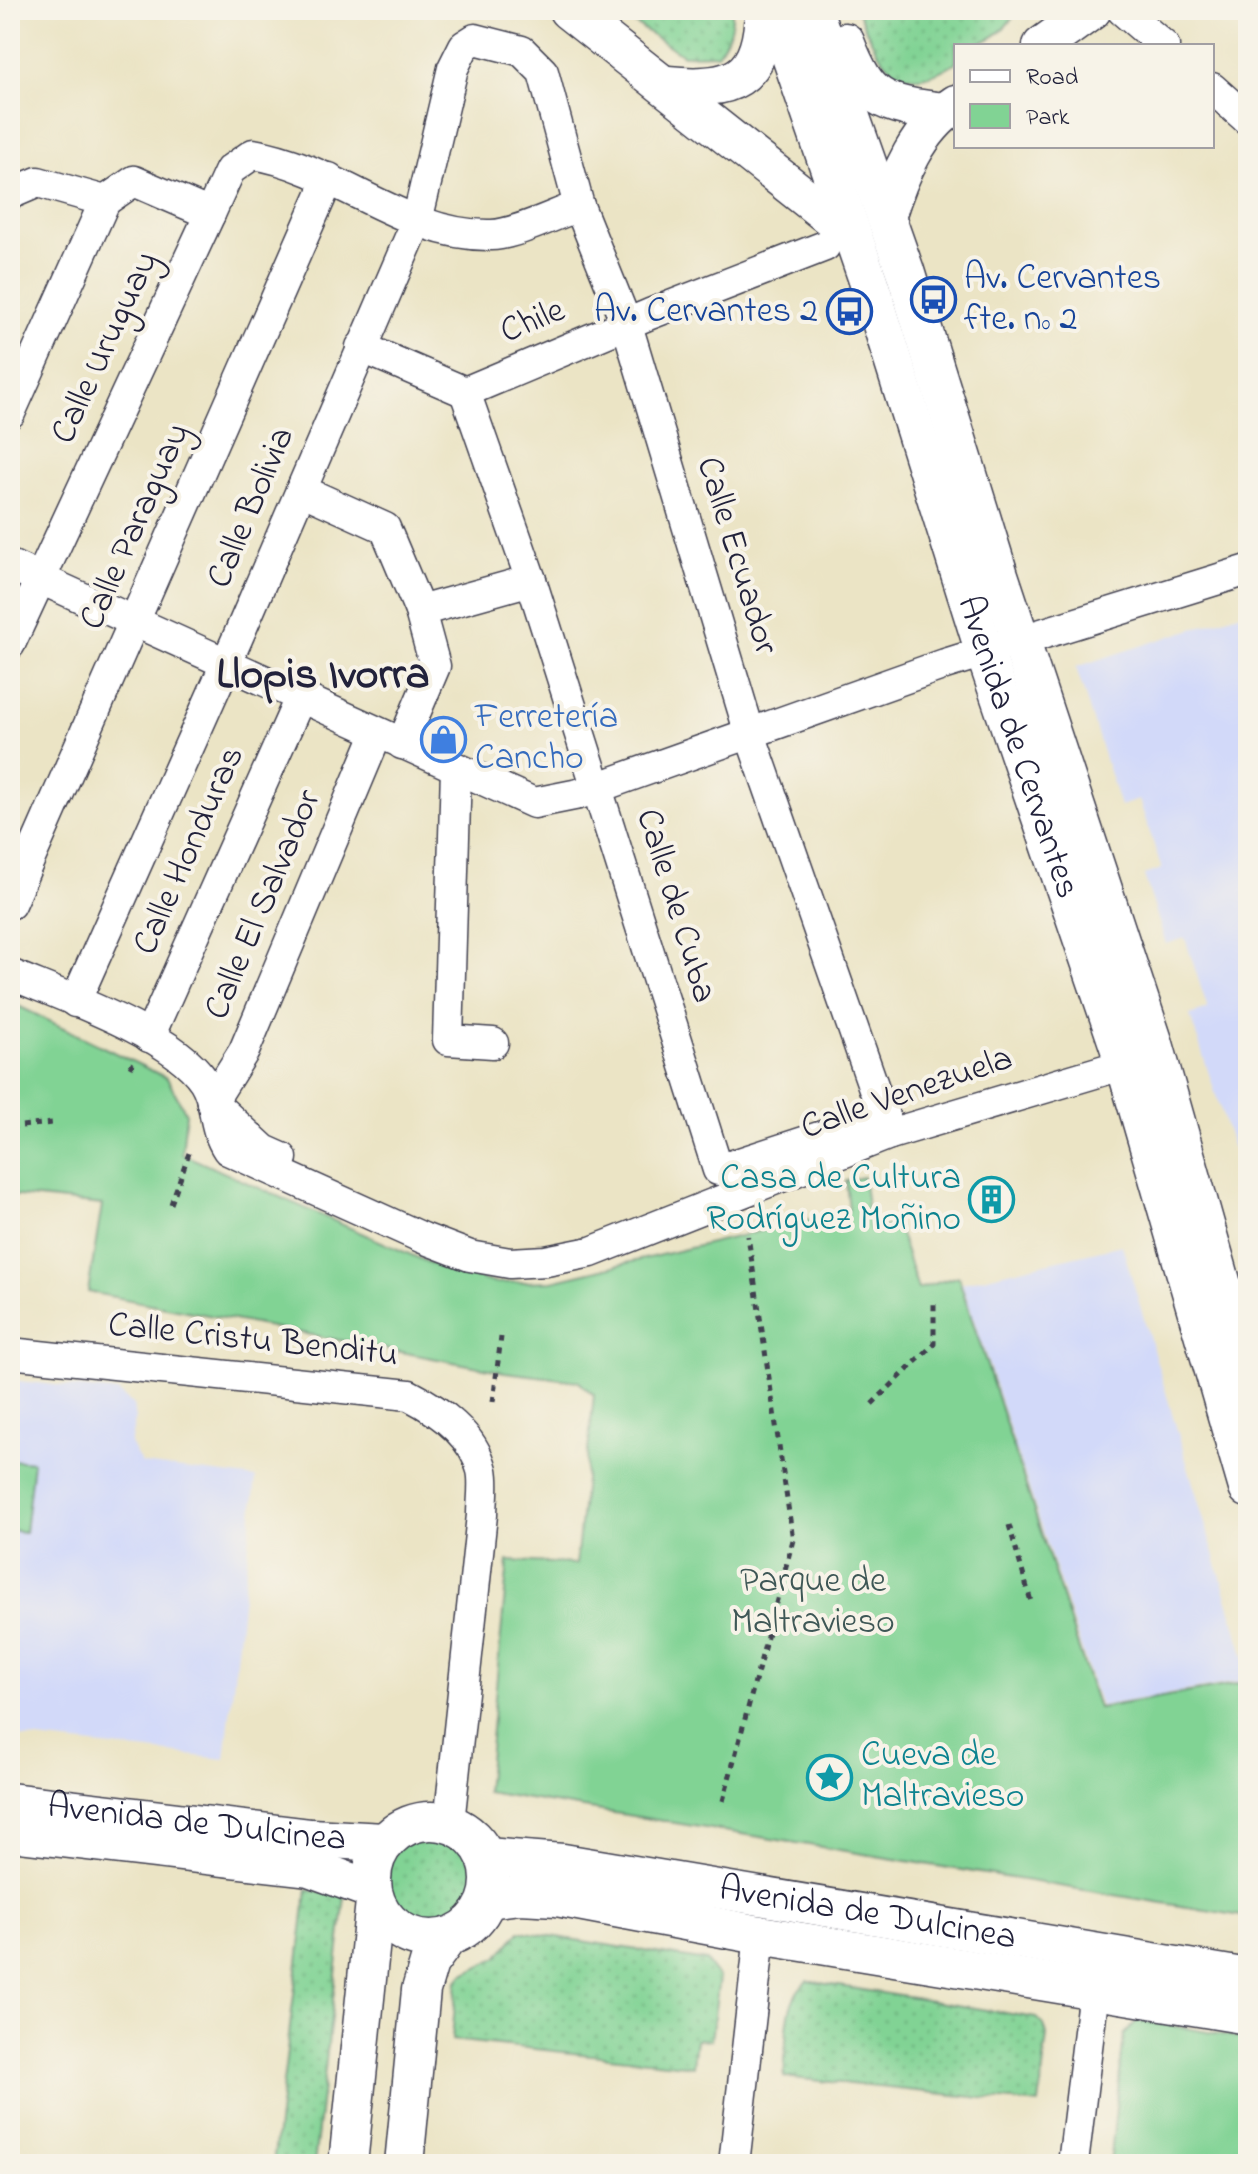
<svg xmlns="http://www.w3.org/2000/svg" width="1258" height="2174" viewBox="0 0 1258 2174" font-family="'Indie Flower',sans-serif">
<defs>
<pattern id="grass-dots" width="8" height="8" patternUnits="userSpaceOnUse" patternTransform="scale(2)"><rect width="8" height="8" fill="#81d394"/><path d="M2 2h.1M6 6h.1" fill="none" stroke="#6fb580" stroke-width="1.8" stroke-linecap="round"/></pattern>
</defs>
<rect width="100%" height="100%" fill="#f7f3e8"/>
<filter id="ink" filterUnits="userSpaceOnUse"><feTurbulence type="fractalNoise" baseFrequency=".0125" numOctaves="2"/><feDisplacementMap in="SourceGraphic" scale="16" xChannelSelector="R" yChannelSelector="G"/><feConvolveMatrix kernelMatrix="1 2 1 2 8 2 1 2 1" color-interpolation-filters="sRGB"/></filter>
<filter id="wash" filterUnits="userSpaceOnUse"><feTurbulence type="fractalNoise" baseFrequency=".006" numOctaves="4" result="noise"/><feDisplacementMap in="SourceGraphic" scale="32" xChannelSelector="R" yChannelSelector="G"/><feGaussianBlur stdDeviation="1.8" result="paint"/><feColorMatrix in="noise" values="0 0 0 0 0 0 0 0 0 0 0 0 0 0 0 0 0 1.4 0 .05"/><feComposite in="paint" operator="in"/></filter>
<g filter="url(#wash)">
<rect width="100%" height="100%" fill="#ebe4c5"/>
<g fill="#d2d9f9">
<polygon points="1248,611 1248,1143 1233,1148 1190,1015 1208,1009 1185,938 1166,944 1144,875 1162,869 1139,800 1120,806 1076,667"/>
<polygon points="1122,1245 1248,1668 1248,1680 1100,1706 962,1283"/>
<polygon points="10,1380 118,1392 133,1405 135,1420 130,1444 142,1464 256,1478 225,1759 10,1736"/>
</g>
<g fill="url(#grass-dots)" stroke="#527a68" stroke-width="2">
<path d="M 614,10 L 732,10 C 733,28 727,41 717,54 L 683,55 Z"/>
<path d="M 857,10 L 1017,10 C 1004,35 983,46 956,46 L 956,62 C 898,101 879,60 857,10 Z"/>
<circle cx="434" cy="1876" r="46"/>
<polygon points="307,1889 345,1896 314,2164 273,2164"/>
<polygon points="520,1931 706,1961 719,1978 711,2040 696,2039 693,2066 452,2040 457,1981 462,1975 498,1957"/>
<path d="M 808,1981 L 1036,2018 L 1044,2025 L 1047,2035 L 1039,2104 L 784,2077 C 787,2049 782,1997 808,1981 Z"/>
</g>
<g fill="#81d394" stroke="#527a68" stroke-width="2">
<polygon points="10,1002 167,1078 186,1113 182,1154 434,1265 494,1283 552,1281 849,1210 846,1181 863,1177 870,1228 897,1225 918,1289 958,1276 1098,1708 1248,1682 1248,1917 486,1792 508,1561 576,1564 594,1395 578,1381 505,1372 88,1292 102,1205 10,1195"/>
<polygon points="10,1460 33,1462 25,1532 10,1530"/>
<polygon points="1139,2020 1248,2039 1248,2164 1110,2164 1124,2035"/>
</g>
</g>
<g filter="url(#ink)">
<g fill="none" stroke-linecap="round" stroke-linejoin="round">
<defs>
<g id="minor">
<polyline points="1122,10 1164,46"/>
<polyline points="1212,88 1248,120"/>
<path d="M 10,194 L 38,182 L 105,201 L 134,181 L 210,214 L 230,170 L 253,154 C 336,167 405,237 491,235 C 514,235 556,214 579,206"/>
<polyline points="361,347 465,392 650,314 825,246"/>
<polyline points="465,392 531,580 718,1170 884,1116"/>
<polyline points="10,413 105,201"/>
<polyline points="301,490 385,528 420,611 435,666 402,744"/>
<polyline points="10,565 534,803 579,794 945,664 1248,570"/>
<polyline points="420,611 531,580"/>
<polyline points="10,644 210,214"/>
<polyline points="456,769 448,1040 493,1043"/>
<polyline points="10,904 329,178"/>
<path d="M 10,974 C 62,996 173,1034 204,1081 C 218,1103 211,1124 228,1150 L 423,1238 L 470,1256 L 510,1263 L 546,1261 L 591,1252 L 890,1134 L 1125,1064"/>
<polyline points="75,1002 237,639 417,221 453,68 464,46 475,39 522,51 543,72 579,206 627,325 750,734 890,1134"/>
<polyline points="149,1037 301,696"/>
<polyline points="212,1102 264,1150 282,1158"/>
<polyline points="212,1102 244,1051 377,734"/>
<path d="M 10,1353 L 409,1395 C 440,1411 473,1434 482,1470 C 485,1483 482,1502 482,1515 L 449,1823"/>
<polyline points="734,2164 760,1935"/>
<polyline points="1073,2164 1094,1990"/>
</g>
<g id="major">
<polyline points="568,10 849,232"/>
<path id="s1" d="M 775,10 L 869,283 L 985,653 L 1125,1064 L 1248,1488"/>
<polyline points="813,10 905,271 999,575 1154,1044 1248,1377"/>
<path d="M 845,42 C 868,101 881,104 943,112"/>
<polyline points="1042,46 1092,10"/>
<path d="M 667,85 C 731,91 762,82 764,10"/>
<path d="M 886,217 C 899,175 918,129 956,104"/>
<path id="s2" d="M 10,1802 L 311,1838 L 384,1842"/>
<circle cx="431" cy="1880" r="59"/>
<polyline points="10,1832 309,1867 372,1890"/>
<path id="s3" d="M 486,1857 L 563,1863 L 1248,1978"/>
<polyline points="488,1899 520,1895 557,1897 760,1935 1248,2015"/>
<polyline points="348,2164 375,1901"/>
<polyline points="404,2164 421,1990 429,1963 448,1937"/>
</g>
</defs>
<use href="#minor" stroke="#403f50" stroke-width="33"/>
<use href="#major" stroke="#403f50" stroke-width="41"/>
<g stroke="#403f50" stroke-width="5" stroke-dasharray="6 6" stroke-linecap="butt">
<polyline points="130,1068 136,1058"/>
<polyline points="10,1127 53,1123"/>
<polyline points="171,1204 189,1153"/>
<polyline points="493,1402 501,1337"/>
<polyline points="872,1404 934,1344 934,1301"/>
<polyline points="1009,1525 1032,1605"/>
<polyline points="723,1801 793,1540 748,1236"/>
</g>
<use href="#minor" stroke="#fff" stroke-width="30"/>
<use href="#major" stroke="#fff" stroke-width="38"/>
</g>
</g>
<defs>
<symbol id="bus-ring" viewBox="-11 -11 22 22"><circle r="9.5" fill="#f7f3e8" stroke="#1a4fb4" stroke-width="1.5"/><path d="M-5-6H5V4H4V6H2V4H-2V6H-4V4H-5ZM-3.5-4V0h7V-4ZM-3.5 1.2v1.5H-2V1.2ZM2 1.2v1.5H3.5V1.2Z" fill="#1a4fb4"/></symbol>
<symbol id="shop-ring" viewBox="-11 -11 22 22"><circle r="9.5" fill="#f7f3e8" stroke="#3f7fe0" stroke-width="1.5"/><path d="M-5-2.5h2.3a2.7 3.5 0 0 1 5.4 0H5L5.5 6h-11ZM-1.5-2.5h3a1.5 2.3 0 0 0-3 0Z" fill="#3f7fe0"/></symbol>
<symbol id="building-ring" viewBox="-11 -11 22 22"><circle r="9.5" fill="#f7f3e8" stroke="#0f9aa8" stroke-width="1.5"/><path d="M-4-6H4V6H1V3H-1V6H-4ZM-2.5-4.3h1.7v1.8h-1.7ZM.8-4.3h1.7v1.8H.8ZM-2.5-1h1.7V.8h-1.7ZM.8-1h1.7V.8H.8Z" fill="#0f9aa8"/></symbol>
<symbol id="sight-ring" viewBox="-11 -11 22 22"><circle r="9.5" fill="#f7f3e8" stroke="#0f9aa8" stroke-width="1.5"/><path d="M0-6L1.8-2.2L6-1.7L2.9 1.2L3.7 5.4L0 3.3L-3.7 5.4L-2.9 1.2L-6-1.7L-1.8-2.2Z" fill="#0f9aa8"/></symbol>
</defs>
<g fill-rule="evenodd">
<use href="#bus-ring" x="908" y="274" width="51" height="51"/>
<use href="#bus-ring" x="824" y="286" width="51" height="51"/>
<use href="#shop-ring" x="418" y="714" width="51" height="51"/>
<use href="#building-ring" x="966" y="1174" width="51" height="51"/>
<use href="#sight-ring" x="804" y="1752" width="51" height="51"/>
</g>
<g text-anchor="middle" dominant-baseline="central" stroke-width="8" stroke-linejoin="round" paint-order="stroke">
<g font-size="36" fill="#164399" stroke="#f7f3e8" text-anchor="start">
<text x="964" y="279">Av. Cervantes<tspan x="964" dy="41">fte. nº 2</tspan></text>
<text x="818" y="312" text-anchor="end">Av. Cervantes 2</text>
</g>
<g font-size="36" fill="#22223b" stroke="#f7f3e8">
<text transform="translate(533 322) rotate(-22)">Chile</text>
<text transform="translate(106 348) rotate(-65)">Calle Uruguay</text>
<text transform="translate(252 508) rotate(-67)">Calle Bolivia</text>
<text transform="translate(136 527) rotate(-66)">Calle Paraguay</text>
<text transform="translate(736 556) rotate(73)">Calle Ecuador</text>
<text stroke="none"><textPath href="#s1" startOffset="776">Avenida de Cervantes</textPath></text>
<text transform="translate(190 851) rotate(-66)">Calle Honduras</text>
<text transform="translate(264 905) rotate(-67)">Calle El Salvador</text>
<text transform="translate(675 906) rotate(73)">Calle de Cuba</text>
<text transform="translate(907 1094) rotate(-19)">Calle Venezuela</text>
<text transform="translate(253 1341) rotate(6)">Calle Cristu Benditu</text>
<text stroke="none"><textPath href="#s2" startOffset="188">Avenida de Dulcinea</textPath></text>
<text stroke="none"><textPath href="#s3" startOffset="386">Avenida de Dulcinea</textPath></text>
</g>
<g font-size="36" fill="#366cbe" stroke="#f7f3e8" text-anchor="start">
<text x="475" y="718">Ferretería<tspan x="475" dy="41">Cancho</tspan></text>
</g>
<g font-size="36" fill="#0d838f" stroke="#f7f3e8" text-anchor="end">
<text x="961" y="1179">Casa de Cultura<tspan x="961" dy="41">Rodríguez Moñino</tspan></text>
<text x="861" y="1756" text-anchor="start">Cueva de<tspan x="861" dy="41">Maltravieso</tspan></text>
</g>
<g font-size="36" fill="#3e5756" stroke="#f7f3e8">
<text x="813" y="1582">Parque de<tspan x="813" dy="41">Maltravieso</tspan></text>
</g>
<g font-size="44" font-weight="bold" fill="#22223b" stroke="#f7f3e8">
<text x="323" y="676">Llopis Ivorra</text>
</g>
</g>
<rect width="1258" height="2174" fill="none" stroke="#f7f3e8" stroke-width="40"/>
<rect x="954" y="44" width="260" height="104" fill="#f7f3e8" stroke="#a29fa3" stroke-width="2"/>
<rect x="970" y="70" width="40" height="12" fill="#ffffff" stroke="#a29fa3" stroke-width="2"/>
<text x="1026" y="84" font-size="24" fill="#22223b">Road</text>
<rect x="970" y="104" width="40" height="24" fill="#81d394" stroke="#a29fa3" stroke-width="2"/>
<text x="1026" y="124" font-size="24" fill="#22223b">Park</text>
</svg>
